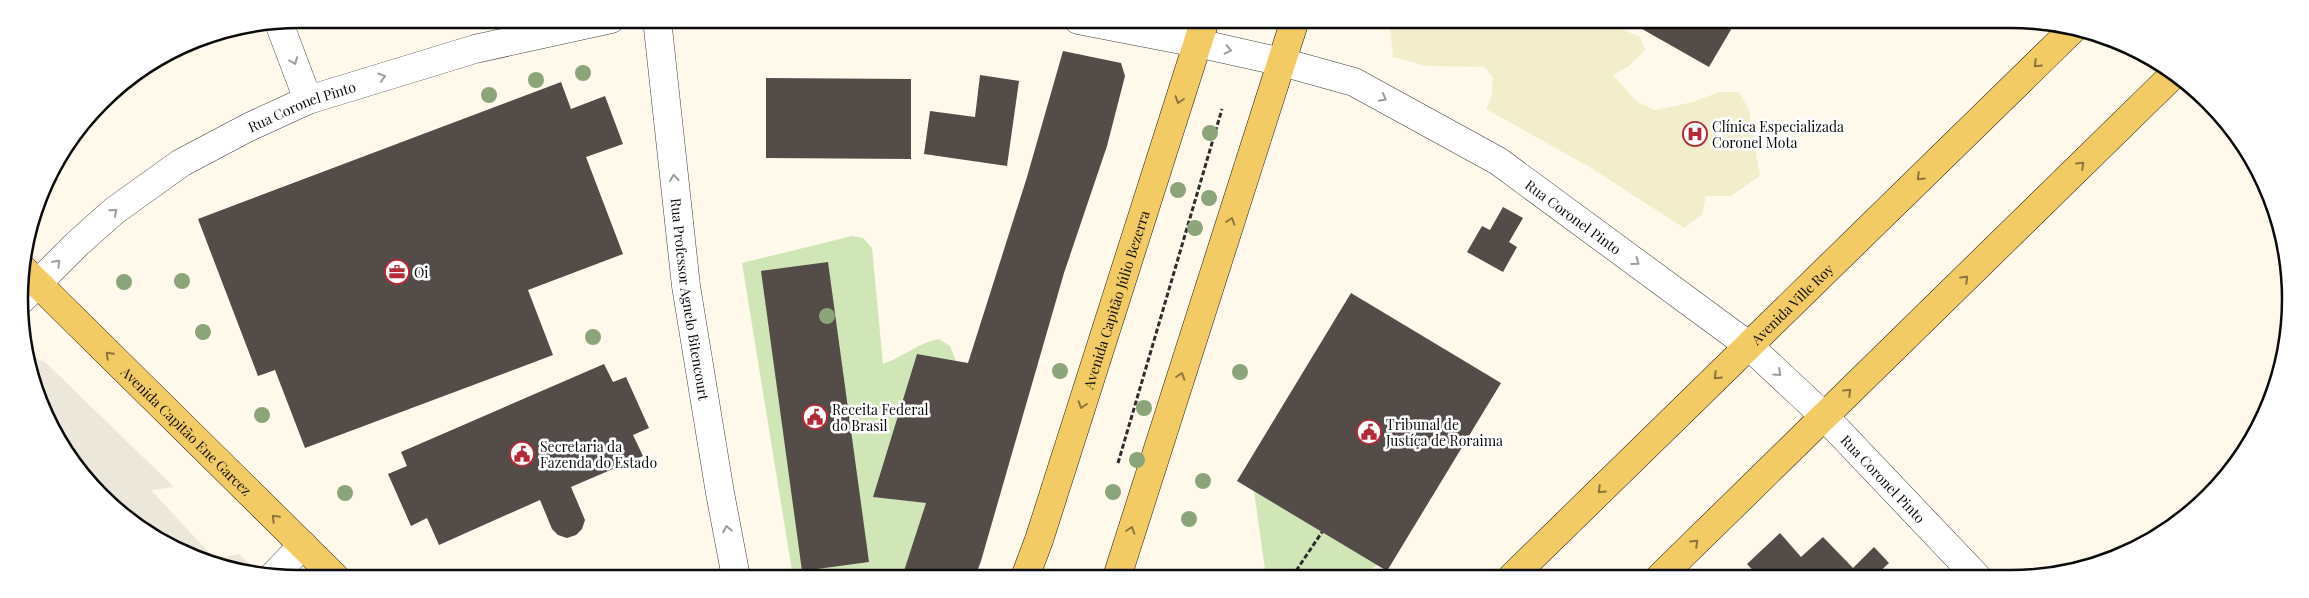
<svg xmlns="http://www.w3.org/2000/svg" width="2309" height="598" viewBox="0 0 2309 598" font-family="'Playfair Display',serif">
<rect width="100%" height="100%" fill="#fef9ea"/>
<polygon fill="#f2eecc" points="1389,20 1612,21 1619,28 1640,37 1645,50 1629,66 1613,75 1637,102 1655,110 1693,102 1719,92 1739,92 1749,110 1760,176 1731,196 1706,196 1702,215 1684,228 1591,168 1486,109 1492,95 1493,77 1484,67 1425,66 1393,57"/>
<g fill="#d1e6b6">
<path d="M 852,236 L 863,238 L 872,248 L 883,364 C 903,357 918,343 939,339 L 950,346 L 956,361 L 917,354 L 873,497 L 926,503 L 902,577 L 793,577 L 742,263 Z"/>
<polygon points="1254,491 1378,565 1353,577 1266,577"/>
</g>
<polygon fill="#ece7db" points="27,355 45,362 174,487 151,490 215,559 239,554 263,577 159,542 77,470 28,372"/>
<g fill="#534c48">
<polygon points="1628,21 1736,21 1709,67"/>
<polygon points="1810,21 1822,21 1819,26"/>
<polygon points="1063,51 1121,63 1125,76 1107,146 1064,273 981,561 975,577 902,577 926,503 873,497 917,354 968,363 1027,177"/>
<polygon points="980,75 1019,81 1007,166 924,154 930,111 975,117"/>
<polygon points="766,78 911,79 911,159 766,158"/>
<polygon points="561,82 571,109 605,96 623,144 586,157 623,254 528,290 553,355 305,448 275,370 258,376 198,219"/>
<polygon points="1503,207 1523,218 1509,242 1517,247 1503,272 1467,252 1482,226 1490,230"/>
<polygon points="828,262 869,562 802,571 761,271"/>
<polygon points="1351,293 1501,383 1387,571 1237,481"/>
<polygon points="604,364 613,382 626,377 649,428 633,435 643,456 571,487 585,520 582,529 576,535 567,538 558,535 552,529 540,500 439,545 427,518 411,526 388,474 407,466 401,452"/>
<polygon points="1780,533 1801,557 1823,537 1853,568 1874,547 1889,563 1874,577 1759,577 1747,564"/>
</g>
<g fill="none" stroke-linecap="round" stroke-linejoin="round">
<defs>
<g id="minor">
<path id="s1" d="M 657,19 L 686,286 L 720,493 L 736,577"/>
<path id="s2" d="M 1078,20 L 1197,43 L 1282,62 L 1354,82 L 1498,161 L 1748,345 L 1824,416 L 1977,577"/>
<polyline points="279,23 308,100"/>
<path id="s3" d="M 21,300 L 77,244 L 114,211 L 181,163 L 249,127 L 308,100 L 475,49 L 611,19"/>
<polyline points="272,577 303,545"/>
</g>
<g id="major">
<path id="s4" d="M 23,269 L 335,577"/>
<path id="s5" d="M 1025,577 L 1039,540 L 1205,20"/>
<polyline points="1117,577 1295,20"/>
<path id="s6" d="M 1512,577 L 2072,30"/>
<polyline points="1660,577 2172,76"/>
</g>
</defs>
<use href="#minor" stroke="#3e3e3e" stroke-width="29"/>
<use href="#major" stroke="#1c1c1c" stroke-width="29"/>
<g stroke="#2d2d2d" stroke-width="3" stroke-dasharray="5 2.5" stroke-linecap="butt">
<polyline points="1118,463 1222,109"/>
<polyline points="1292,577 1322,532"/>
</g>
<use href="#minor" stroke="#fff" stroke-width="28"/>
<use href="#major" stroke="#f3cb65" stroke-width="28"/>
</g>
<g fill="#8ca47a">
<circle cx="583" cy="73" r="8"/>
<circle cx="536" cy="80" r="8"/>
<circle cx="489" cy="95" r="8"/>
<circle cx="1210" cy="133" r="8"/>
<circle cx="1178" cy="190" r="8"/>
<circle cx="1209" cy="198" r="8"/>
<circle cx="1195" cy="228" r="8"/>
<circle cx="182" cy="281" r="8"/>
<circle cx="124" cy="282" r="8"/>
<circle cx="827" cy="316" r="8"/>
<circle cx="203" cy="332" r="8"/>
<circle cx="593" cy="337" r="8"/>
<circle cx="1060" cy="371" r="8"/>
<circle cx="1240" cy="372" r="8"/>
<circle cx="1144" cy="408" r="8"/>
<circle cx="262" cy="415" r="8"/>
<circle cx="1137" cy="460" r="8"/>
<circle cx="1203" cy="481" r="8"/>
<circle cx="1113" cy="492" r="8"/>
<circle cx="345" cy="493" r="8"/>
<circle cx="1189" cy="519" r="8"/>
</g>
<defs><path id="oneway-chevron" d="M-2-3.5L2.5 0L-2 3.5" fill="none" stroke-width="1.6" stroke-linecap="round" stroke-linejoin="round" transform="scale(1.25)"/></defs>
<g stroke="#9d9d9d">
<use href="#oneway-chevron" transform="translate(1228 50) rotate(13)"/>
<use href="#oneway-chevron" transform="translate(294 61) rotate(69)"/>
<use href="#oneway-chevron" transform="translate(382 77) rotate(-17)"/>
<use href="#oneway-chevron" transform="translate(1383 98) rotate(28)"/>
<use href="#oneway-chevron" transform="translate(674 178) rotate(-96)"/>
<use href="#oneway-chevron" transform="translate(114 212) rotate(-39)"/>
<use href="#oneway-chevron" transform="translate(1636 262) rotate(36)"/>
<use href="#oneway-chevron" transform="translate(57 263) rotate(-46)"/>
<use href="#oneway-chevron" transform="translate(1778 373) rotate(43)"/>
<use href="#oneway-chevron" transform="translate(727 529) rotate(-101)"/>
</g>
<g stroke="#8b753c">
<use href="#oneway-chevron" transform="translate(2037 64) rotate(136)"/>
<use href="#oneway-chevron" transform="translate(1179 100) rotate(108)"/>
<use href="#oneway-chevron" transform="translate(2081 165) rotate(-44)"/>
<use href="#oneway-chevron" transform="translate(1920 177) rotate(136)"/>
<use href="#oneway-chevron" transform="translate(1231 221) rotate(-72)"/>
<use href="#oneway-chevron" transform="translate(1965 279) rotate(-44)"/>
<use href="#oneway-chevron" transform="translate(109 355) rotate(-135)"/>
<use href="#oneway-chevron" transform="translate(1181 376) rotate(-72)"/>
<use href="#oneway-chevron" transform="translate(1717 376) rotate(136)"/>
<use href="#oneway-chevron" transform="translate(1848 392) rotate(-44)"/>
<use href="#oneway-chevron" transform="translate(1082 405) rotate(108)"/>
<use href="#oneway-chevron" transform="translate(1601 490) rotate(136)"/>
<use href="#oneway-chevron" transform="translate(275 518) rotate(-135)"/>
<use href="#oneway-chevron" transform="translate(1131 530) rotate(-72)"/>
<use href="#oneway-chevron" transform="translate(1695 543) rotate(-44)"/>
</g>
<defs>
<symbol id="hospital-ring" viewBox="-11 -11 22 22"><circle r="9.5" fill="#fff" stroke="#b52936" stroke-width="1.5"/><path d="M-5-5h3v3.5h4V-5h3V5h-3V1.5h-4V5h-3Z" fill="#b52936"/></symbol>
<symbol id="office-ring" viewBox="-11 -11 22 22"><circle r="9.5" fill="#fff" stroke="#b52936" stroke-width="1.5"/><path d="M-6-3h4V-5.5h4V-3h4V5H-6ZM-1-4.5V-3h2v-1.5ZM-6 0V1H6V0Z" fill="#b52936"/></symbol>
<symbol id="civic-ring" viewBox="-11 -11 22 22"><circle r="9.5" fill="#fff" stroke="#b52936" stroke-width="1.5"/><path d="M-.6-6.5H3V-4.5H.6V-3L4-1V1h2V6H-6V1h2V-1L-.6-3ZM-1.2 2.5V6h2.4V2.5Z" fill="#b52936"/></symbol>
</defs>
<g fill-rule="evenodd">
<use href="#hospital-ring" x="1681" y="120" width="28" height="28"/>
<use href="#office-ring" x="383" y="258" width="28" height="28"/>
<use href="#civic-ring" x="801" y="403" width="28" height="28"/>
<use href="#civic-ring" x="1355" y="418" width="28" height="28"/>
<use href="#civic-ring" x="508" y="440" width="28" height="28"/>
</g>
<g text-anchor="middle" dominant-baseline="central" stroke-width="5" stroke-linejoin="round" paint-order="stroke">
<g font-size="14" fill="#0b0b0b" stroke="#fff">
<text stroke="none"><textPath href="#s3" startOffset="345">Rua Coronel Pinto</textPath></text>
<text stroke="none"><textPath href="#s2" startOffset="541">Rua Coronel Pinto</textPath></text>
<text stroke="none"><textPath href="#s1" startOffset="282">Rua Professor Agnelo Bitencourt</textPath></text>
<text stroke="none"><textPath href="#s5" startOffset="292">Avenida Capitão Júlio Bezerra</textPath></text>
<text stroke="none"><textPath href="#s6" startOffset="391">Avenida Ville Roy</textPath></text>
<text stroke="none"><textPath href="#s4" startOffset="230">Avenida Capitão Ene Garcez</textPath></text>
<text stroke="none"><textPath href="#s2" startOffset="948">Rua Coronel Pinto</textPath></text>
</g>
<g font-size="14" fill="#0b0b0b" stroke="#fff" text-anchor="start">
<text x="1712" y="126">Clínica Especializada<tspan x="1712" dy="16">Coronel Mota</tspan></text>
<text x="414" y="272">Oi</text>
<text x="832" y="409">Receita Federal<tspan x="832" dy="16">do Brasil</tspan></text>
<text x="1386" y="424">Tribunal de<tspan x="1386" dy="16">Justíça de Roraima</tspan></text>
<text x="540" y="446">Secretaria da<tspan x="540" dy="16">Fazenda do Estado</tspan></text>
</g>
</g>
<path d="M0 0H2309V598H0ZM299 28H2011A271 271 0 0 1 2282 299V299A271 271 0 0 1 2011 570H299A271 271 0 0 1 28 299V299A271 271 0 0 1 299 28Z" fill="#fff" fill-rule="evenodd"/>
<path fill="none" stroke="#0b0b0b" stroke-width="2.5" d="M299 28H2011A271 271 0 0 1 2282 299V299A271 271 0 0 1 2011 570H299A271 271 0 0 1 28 299V299A271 271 0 0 1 299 28Z"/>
</svg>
